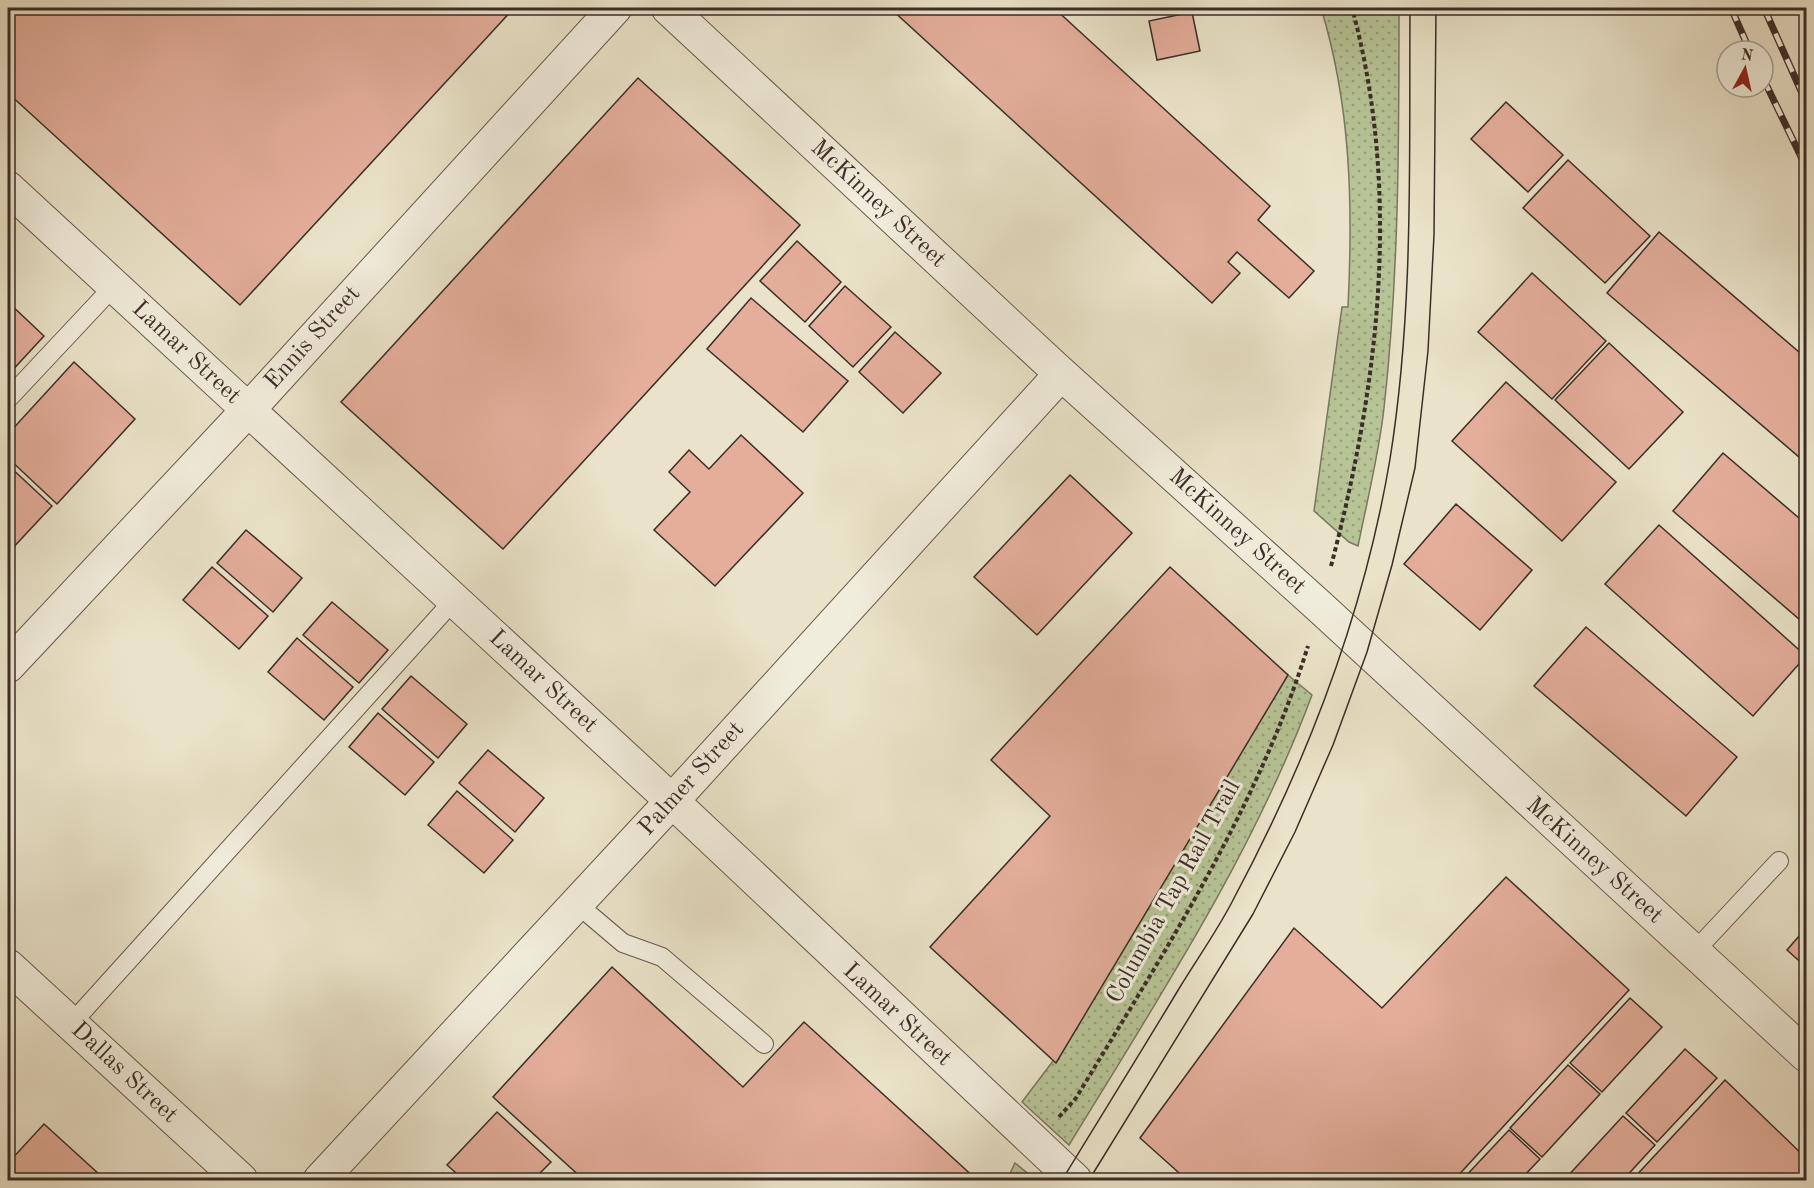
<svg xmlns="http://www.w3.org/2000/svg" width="1814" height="1188" viewBox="0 0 1814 1188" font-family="'Old Standard TT',serif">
<defs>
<pattern id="grass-dots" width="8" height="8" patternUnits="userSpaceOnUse" patternTransform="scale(1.5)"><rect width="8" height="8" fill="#b7c496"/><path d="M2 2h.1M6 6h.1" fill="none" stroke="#96a07a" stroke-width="1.8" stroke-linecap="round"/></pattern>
</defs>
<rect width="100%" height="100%" fill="#eae3c9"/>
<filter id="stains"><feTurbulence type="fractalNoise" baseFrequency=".00333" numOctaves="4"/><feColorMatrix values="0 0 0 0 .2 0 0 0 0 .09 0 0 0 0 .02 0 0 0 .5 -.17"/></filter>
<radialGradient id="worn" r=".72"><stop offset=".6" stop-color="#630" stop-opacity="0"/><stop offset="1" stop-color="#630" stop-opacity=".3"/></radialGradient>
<g fill="url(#grass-dots)" stroke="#79785f" stroke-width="1.5">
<path d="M 1321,8 L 1399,8 C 1399,141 1399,274 1384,408 C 1379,454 1367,501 1358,546 L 1349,542 L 1314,511 L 1342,307 L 1348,307 C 1353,205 1351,106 1321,8 Z"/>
<path d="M 1288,675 L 1312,695 C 1252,856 1158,999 1069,1145 L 1022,1102 L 1053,1061 Z"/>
<polygon points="1015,1163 1036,1180 1007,1180"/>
</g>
<g fill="#e4ae9b" stroke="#3b2d28" stroke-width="1.5">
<polygon points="8,8 514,8 240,305 8,93"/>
<polygon points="890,8 1054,8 1270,206 1258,220 1314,271 1289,298 1237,252 1228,262 1240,273 1212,303"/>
<polygon points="1192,12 1200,51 1157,60 1149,21"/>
<polygon points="638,78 800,225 503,549 341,402"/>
<polygon points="1506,102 1563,155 1528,192 1471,139"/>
<polygon points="1568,160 1650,236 1605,283 1523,208"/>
<polygon points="1659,232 1806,358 1806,463 1607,293"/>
<polygon points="797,241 841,282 805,322 760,281"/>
<polygon points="1532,273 1606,341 1552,399 1478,332"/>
<polygon points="845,286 891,327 853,367 809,326"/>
<polygon points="751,298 848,381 803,432 707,349"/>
<polygon points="8,302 44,336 8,375"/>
<polygon points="895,332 941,373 903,413 859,372"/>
<polygon points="1609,343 1683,412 1629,469 1555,400"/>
<polygon points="74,362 135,419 57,504 8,458 8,434"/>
<polygon points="1506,382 1616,482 1562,541 1452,441"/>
<polygon points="741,435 803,493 715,586 654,530 690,492 669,472 689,450 709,469"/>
<polygon points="1723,453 1806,524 1806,625 1673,511"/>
<polygon points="8,465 52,506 8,553"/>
<polygon points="1070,475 1132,533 1037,635 974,577"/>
<polygon points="1456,504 1532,570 1480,630 1404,564"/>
<polygon points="1659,525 1806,656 1753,716 1605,584"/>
<polygon points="246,530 302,578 273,612 217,563"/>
<polygon points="212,567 268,616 239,649 183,600"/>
<polygon points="1170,567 1288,675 1056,1063 930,947 1050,816 991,760"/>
<polygon points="332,602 388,650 359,683 303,635"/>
<polygon points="1586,627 1737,757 1686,816 1534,686"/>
<polygon points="297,638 353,687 324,720 268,672"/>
<polygon points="411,676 467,724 438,758 382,709"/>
<polygon points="378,713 434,762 405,795 349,747"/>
<polygon points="488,750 544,798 515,832 459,783"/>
<polygon points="457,791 513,840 484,873 428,825"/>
<polygon points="1506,877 1629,990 1454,1180 1187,1180 1140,1138 1294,928 1382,1008"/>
<polygon points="1806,928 1806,967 1787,950"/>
<polygon points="612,967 743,1087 804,1022 977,1180 584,1180 493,1097"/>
<polygon points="1630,998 1662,1027 1602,1092 1570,1063"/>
<polygon points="1685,1049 1717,1078 1657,1142 1626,1113"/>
<polygon points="1568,1065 1600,1094 1542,1157 1510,1128"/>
<polygon points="1725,1080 1806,1158 1805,1180 1632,1180"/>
<polygon points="497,1112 551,1162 533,1180 464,1180 447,1165"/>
<polygon points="1623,1116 1655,1145 1623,1180 1565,1179"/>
<polygon points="44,1124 100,1175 95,1180 8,1180 8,1163"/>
<polygon points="1509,1130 1540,1159 1520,1180 1462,1180"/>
<polygon points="443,1173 452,1180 436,1180"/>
</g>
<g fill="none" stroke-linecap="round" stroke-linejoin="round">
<defs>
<g id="service">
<polyline points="8,399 114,286"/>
<polyline points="577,904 623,943 662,957 764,1044"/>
<polyline points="1694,952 1779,861"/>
<polyline points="71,1024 454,600"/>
</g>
<g id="minor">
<polyline points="8,188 672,801 1075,1180"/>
<polyline points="8,666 248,410 615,8"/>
<polyline points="8,966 241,1180"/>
<polyline points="320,1180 672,801 1061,374"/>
</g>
<polyline id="tertiary" points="668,8 1056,369 1320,607 1806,1055"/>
</defs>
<use href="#service" stroke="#675a50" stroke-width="20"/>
<use href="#minor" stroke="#675a50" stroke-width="35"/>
<use href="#tertiary" stroke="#675a50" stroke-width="35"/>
<g stroke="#3b2d28" stroke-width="4" stroke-dasharray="4.5 3" stroke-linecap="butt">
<path d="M 1331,566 C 1379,384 1402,192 1352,8"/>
<path d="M 1059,1117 L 1076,1098 C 1164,952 1257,810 1308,646"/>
</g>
<use href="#service" stroke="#f1eddc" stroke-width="18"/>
<use href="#minor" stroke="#f1eddc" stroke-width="33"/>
<use href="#tertiary" stroke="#f1eddc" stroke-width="33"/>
<g stroke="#3b2d28" stroke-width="1.5">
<path d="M 1062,1180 C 1101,1116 1141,1052 1180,987 C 1197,959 1217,931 1232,902 C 1306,764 1364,614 1390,459 C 1414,310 1409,158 1410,8"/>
<polyline points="1089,1180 1253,914 1295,832 1333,745 1367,652 1392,565 1415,468 1428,351 1434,235 1436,8"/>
</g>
<defs>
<g id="rail">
<polyline points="1731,8 1750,51"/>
<polyline points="1764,8 1806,102"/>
<polyline points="1763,78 1806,167"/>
</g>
</defs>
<use href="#rail" stroke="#3b2d28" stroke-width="7"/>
<use href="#rail" stroke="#f1eddc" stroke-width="4.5" stroke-dasharray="14" stroke-linecap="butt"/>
</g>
<g text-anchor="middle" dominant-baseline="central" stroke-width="6" stroke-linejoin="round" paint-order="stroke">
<g font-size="24" fill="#3b2d28" stroke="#f1eddc">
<text transform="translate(878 204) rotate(43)">McKinney Street</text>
<text transform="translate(313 338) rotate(-48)">Ennis Street</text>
<text transform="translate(186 353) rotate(43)">Lamar Street</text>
<text transform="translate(1237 532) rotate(42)">McKinney Street</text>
<text transform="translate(543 682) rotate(43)">Lamar Street</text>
<text transform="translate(692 779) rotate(-48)">Palmer Street</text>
<text transform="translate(1594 861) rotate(42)">McKinney Street</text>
<text transform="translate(1174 892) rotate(-61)">Columbia Tap Rail Trail</text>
<text transform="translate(897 1015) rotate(43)">Lamar Street</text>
<text transform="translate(124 1073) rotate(43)">Dallas Street</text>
</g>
</g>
<rect width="1814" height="1188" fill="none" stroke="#eae3c9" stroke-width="30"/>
<rect x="9" y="9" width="1796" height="1170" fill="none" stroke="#3b2d28" stroke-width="3"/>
<rect x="15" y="15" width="1784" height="1158" fill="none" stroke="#3b2d28" stroke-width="1.5"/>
<g transform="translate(1745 69) rotate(8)"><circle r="28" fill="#f1eddc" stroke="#a8a094" stroke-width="1.5"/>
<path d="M0-4.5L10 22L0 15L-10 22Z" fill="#8f2418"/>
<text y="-9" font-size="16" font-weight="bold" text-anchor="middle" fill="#3b2d28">N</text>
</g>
<rect width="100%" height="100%" filter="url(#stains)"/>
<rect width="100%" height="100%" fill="url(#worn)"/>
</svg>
